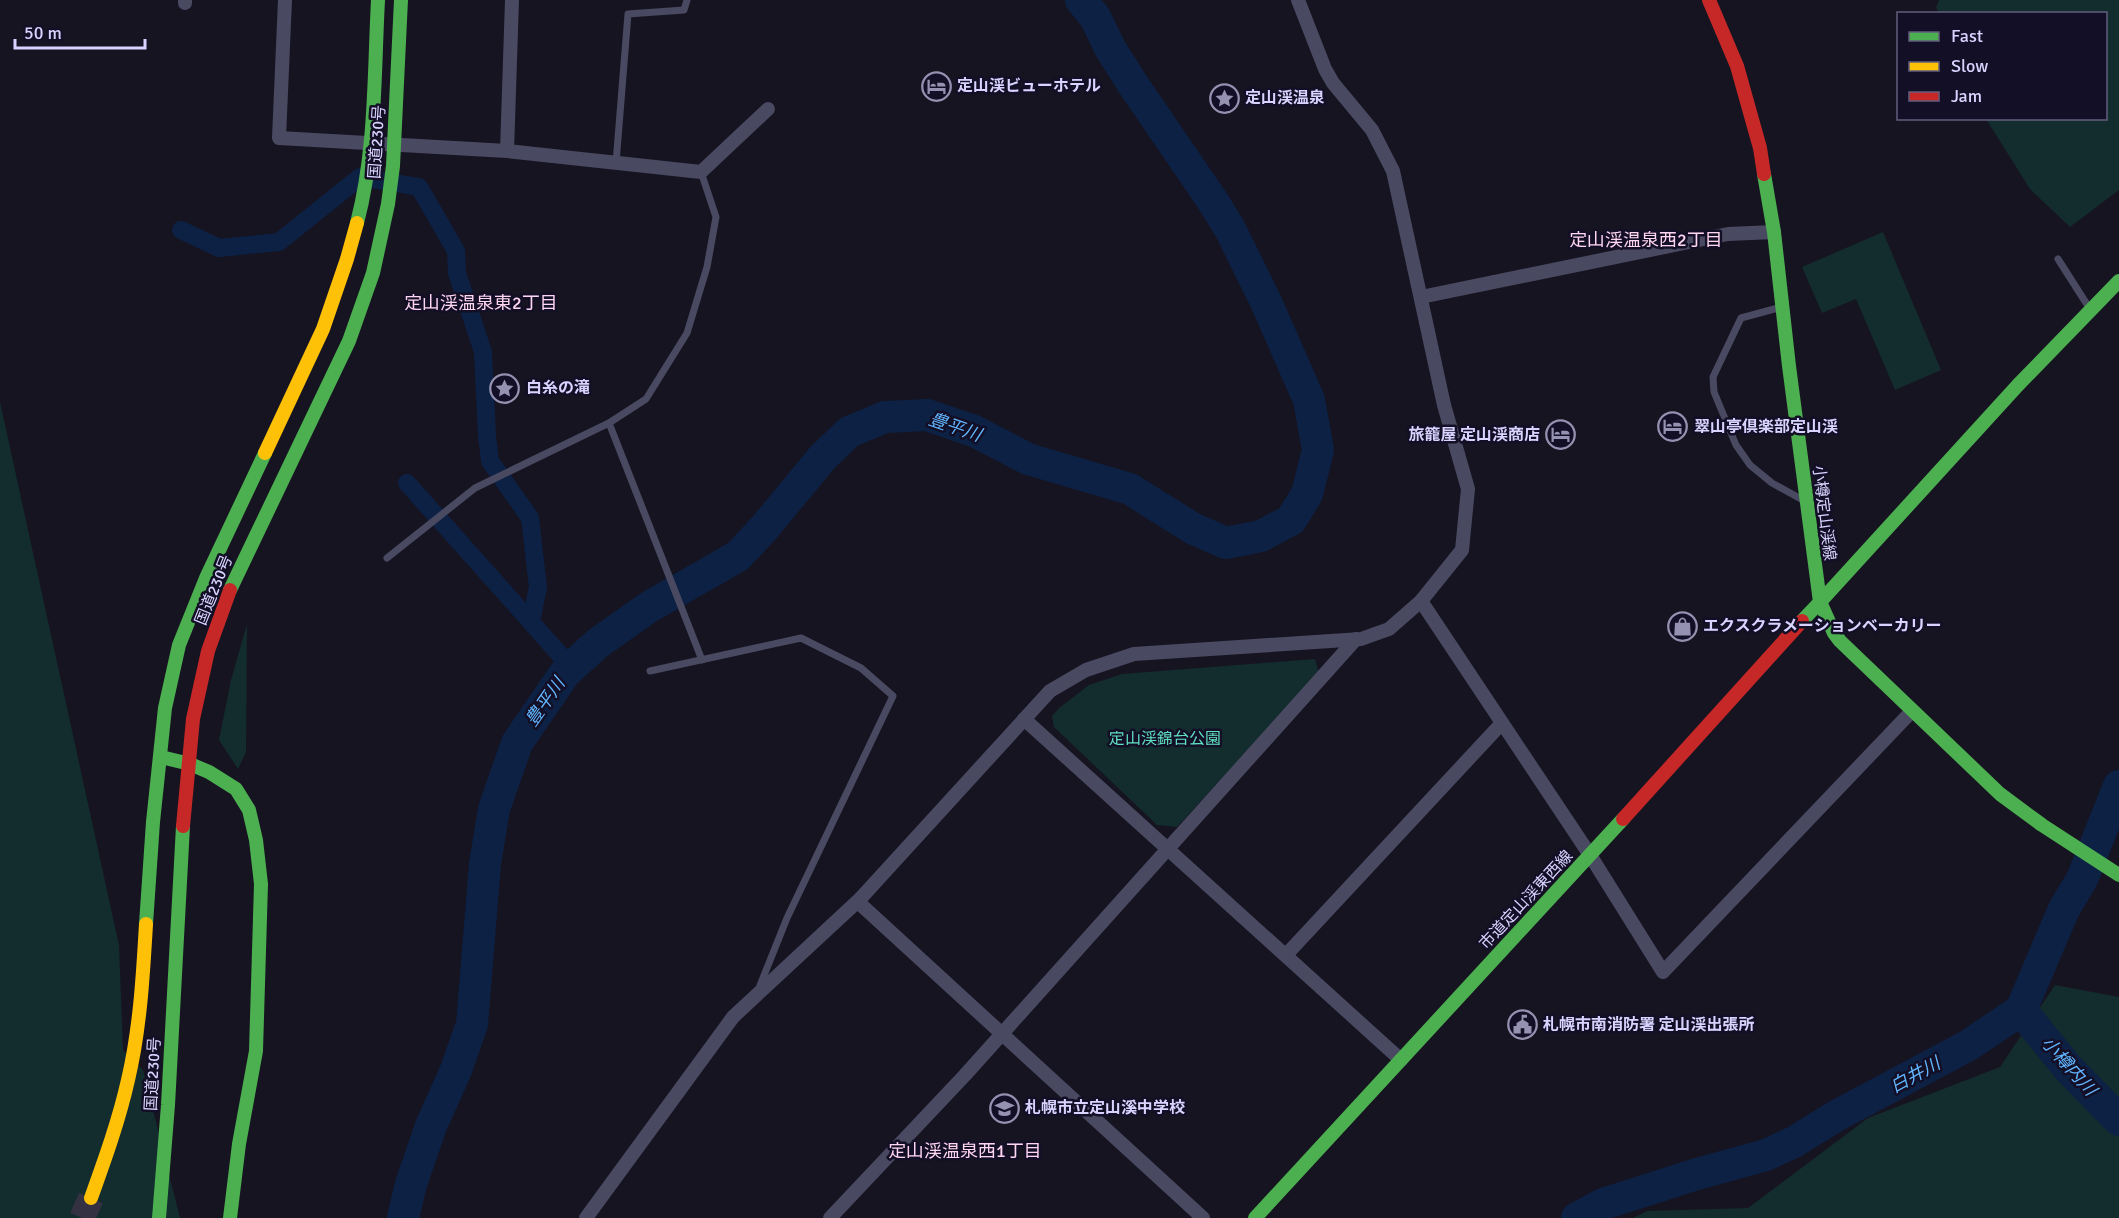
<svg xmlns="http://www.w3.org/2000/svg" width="2119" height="1218" viewBox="0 0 2119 1218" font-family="Signika,'Noto Sans JP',sans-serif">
<rect width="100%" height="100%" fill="#161421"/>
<g fill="#132c2d">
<polygon points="1939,0 2119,0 2119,190 2070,227 2030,189 1986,119 2106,118 2106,14 1939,13 1936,8"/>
<polygon points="1883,232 1941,370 1895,390 1856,299 1822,313 1802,267"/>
<polygon points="0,402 119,945 123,1050 143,1070 180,1218 0,1218"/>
<polygon points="247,624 246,752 238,769 219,740 231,680"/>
<polygon points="1315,659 1319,673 1177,827 1157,825 1054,727 1052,716 1059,708 1089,685 1122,674"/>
<polygon points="2055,985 2119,997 2119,1218 1633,1218 1647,1211 1748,1208 1868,1118 2000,1067"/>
</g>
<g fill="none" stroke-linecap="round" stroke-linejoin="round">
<g stroke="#0d2144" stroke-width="18">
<polyline points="181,230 219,248 279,242 360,177 419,187 456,251 457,273 483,352 487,436 490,461 530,518 538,587 531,622"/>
<polyline points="407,483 571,667"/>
</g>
<g stroke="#0d2144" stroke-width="32">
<polyline points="2021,1010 2068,1068 2119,1120"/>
<polyline points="403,1218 411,1184 431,1126 456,1070 472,1024 485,864 494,809 517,743 565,673 598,643 649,607 738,556 765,527 822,458 849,432 885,417 927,415 974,431 1028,459 1130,489 1192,528 1226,543 1261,536 1291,520 1307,494 1318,450 1309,400 1266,302 1230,229 1214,203 1132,83 1110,48 1095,17 1081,0"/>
<polyline points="1577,1218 1603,1204 1697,1174 1766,1155 1794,1142 1836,1116 1969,1045 2021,1010 2064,909 2082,879 2119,786"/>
</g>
<polyline stroke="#333142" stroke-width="26" stroke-dasharray="26 13" stroke-linecap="butt" points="82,1218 91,1198"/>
<g stroke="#4a4962" stroke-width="7">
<polyline points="616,163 628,14 684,10 687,0"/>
<polyline points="2058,259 2088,306"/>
<polyline points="1778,308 1741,318 1713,377 1714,392 1736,445 1750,465 1772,483 1801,499"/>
<polyline points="609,423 702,660"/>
<polyline points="387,558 475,488 609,423 646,399 687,333 707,267 716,217 701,172"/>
<polyline points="650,671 801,638 861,668 893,696 787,918 759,988"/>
</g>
<g stroke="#4a4962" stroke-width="14">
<polyline points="285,0 279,138 507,151 701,172 768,109"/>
<polyline points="185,3 185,0"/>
<polyline points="507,151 512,0"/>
<polyline points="1421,297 1728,234 1774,232"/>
<polyline points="1421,601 1590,855 1663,972 1912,711"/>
<polyline points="1024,719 1401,1060"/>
<polyline points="858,902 1203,1218"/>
<polyline points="1286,955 1502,723"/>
<polyline points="586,1218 733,1017 860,899 1050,691 1086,670 1134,654 1361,639 1389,629 1421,601 1462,550 1468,489 1444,405 1393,171 1372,130 1333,83 1325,69 1298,0"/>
<polyline points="830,1218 965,1075 1356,639"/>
</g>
<g stroke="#4caf50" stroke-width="14">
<polyline points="1764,174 1774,232 1789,366 1820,602"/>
<path d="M 357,223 C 376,151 374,74 378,0"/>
<polyline points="230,590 349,341 373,273 388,204 393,166 401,0"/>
<polyline points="1820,602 2018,385 2119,281"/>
<polyline points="1802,621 1820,602 1834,633 1840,641 2000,794 2042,825 2119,875"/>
<polyline points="161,757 190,764 209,772 236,789 249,810 256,840 261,884 256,1051 239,1144 230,1218"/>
<polyline points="146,924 153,822 165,708 179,645 206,578 265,453"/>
<polyline points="159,1218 168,1105 183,826"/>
<polyline points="1255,1218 1623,819"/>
</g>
<g stroke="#ffc107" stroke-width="14">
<polyline points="265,453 323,329 347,259 357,223"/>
<path d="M 91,1198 C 105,1159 119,1120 128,1080 C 140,1029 143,976 146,924"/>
</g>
<g stroke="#c62828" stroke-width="14">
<polyline points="1709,0 1737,66 1760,148 1764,174"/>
<polyline points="1623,819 1802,621"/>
<polyline points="183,826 193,719 208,651 230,590"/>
</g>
</g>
<defs>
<symbol id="hotel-ring" viewBox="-11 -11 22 22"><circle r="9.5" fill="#130f26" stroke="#9591b1" stroke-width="1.5"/><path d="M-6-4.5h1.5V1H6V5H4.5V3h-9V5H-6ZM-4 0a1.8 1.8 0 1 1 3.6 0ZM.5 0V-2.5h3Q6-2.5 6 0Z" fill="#9591b1"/></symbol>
<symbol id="sight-ring" viewBox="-11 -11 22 22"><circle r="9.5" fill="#130f26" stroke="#9591b1" stroke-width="1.5"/><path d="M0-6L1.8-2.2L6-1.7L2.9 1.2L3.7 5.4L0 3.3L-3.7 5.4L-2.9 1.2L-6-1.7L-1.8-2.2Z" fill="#9591b1"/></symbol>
<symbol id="shop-ring" viewBox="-11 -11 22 22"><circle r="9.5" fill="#130f26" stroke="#9591b1" stroke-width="1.5"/><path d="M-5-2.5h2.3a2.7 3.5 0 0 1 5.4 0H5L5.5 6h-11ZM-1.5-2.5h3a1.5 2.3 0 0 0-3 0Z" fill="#9591b1"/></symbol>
<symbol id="civic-ring" viewBox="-11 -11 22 22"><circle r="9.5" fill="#130f26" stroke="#9591b1" stroke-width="1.5"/><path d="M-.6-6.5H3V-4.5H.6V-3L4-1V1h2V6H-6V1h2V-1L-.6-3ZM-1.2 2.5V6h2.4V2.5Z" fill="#9591b1"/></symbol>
<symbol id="school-ring" viewBox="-11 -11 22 22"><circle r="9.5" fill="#130f26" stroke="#9591b1" stroke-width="1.5"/><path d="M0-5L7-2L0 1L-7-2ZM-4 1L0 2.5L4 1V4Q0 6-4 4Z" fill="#9591b1"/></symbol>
</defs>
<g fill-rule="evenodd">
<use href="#hotel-ring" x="920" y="70" width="33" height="33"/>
<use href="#sight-ring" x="1208" y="82" width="33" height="33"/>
<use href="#sight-ring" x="488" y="372" width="33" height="33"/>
<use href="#hotel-ring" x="1656" y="410" width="33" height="33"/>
<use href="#hotel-ring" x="1544" y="418" width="33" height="33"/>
<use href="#shop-ring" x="1666" y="610" width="33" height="33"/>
<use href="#civic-ring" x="1506" y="1008" width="33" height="33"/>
<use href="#school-ring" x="988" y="1092" width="33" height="33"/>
</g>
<g text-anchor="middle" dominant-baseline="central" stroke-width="5" stroke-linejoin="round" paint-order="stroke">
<g font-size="16" font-weight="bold" fill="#d9d4ff" stroke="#130f26" text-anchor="start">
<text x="957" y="86">定山渓ビューホテル</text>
<text x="1245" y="98">定山渓温泉</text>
<text x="526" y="388">白糸の滝</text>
<text x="1694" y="427">翠山亭倶楽部定山渓</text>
<text x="1540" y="435" text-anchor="end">旅籠屋 定山渓商店</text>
<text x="1703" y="626">エクスクラメーションベーカリー</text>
<text x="1543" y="1025">札幌市南消防署 定山渓出張所</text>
<text x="1025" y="1108">札幌市立定山溪中学校</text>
</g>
<g font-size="16" fill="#d9d4ff" stroke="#130f26">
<text transform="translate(377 142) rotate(-86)">国道230号</text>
<text transform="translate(1824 513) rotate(83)">小樽定山渓線</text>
<text transform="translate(214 590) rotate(-68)">国道230号</text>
<text transform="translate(1526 900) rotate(-47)">市道定山渓東西線</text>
<text transform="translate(153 1074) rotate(-87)">国道230号</text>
</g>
<g font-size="16" fill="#5fe0c0" stroke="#130f26">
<text x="1165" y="739">定山渓錦台公園</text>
</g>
<g font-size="18" fill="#ffd6f0" stroke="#130f26">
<text x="1646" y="240">定山渓温泉西2丁目</text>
<text x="481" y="303">定山渓温泉東2丁目</text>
<text x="965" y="1151">定山渓温泉西1丁目</text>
</g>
<g font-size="18" font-style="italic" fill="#62b6ff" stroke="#130f26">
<text transform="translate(955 427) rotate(19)">豊平川</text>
<text transform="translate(545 702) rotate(-55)">豊平川</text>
<text transform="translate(2069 1066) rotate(48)">小樽内川</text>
<text transform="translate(1915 1075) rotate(-29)">白井川</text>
</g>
</g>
<rect x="1897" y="12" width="210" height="108" fill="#130f26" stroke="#625e7d" stroke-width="1.5"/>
<rect x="1909" y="32" width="30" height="9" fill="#4caf50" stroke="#625e7d" stroke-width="1.5"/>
<text x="1951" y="42" font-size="18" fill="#d9d4ff">Fast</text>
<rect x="1909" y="62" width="30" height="9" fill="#ffc107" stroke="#625e7d" stroke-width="1.5"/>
<text x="1951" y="72" font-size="18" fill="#d9d4ff">Slow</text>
<rect x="1909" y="92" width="30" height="9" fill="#c62828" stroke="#625e7d" stroke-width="1.5"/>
<text x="1951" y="102" font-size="18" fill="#d9d4ff">Jam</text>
<path d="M15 39v9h130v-9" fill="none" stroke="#d9d4ff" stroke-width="3"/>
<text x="24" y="39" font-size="18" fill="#d9d4ff" stroke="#130f26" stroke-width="4.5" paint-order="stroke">50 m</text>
</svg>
